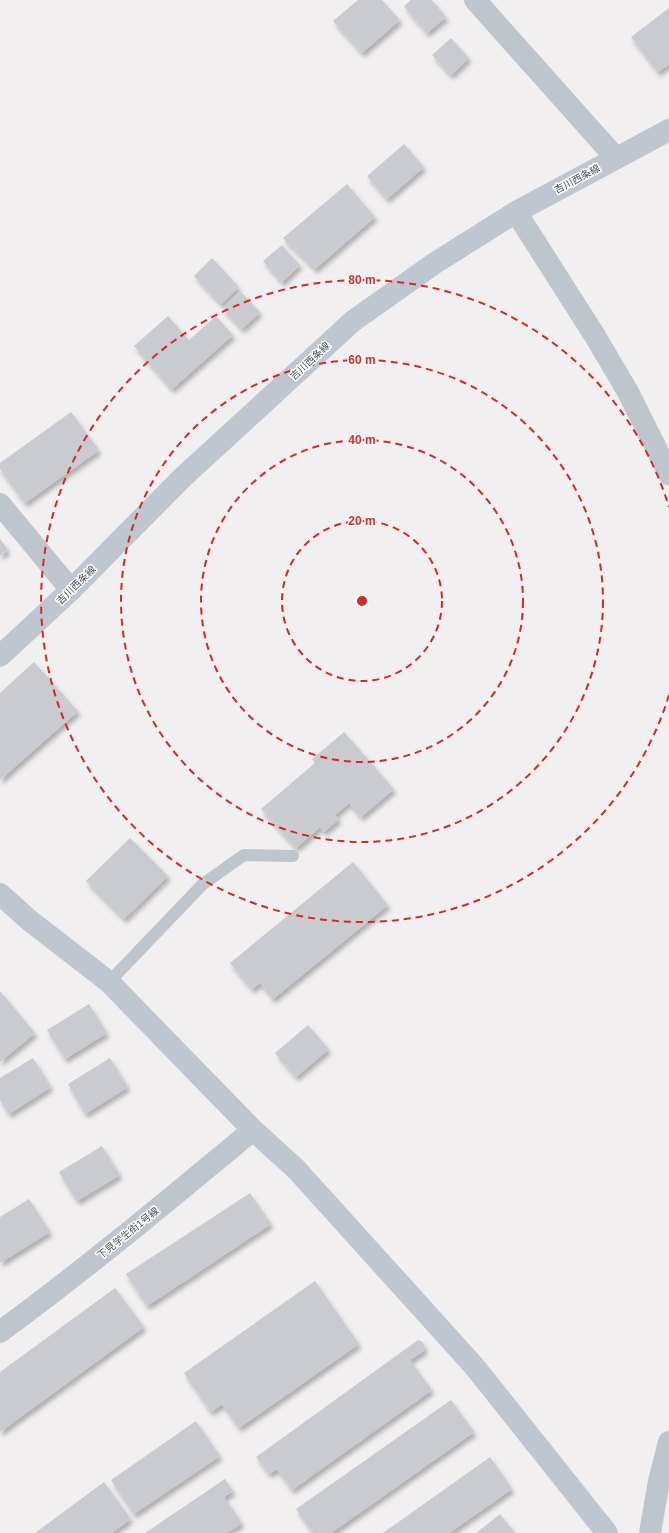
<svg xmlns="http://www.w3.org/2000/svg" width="669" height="1533" viewBox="0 0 669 1533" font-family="Helvetica,'Noto Sans JP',sans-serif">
<defs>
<filter id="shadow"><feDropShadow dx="2.5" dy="4.5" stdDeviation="2" flood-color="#0004"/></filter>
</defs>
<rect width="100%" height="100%" fill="#f1efef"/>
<g fill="#c9cbd1" filter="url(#shadow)">
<polygon points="358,0 382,0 400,20 362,53 333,21"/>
<polygon points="411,0 432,0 446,17 427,33 404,6"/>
<polygon points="669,8 669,64 658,72 631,37"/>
<polygon points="451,38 469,58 451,75 432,55"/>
<polygon points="404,144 424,167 387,199 367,176"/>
<polygon points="347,184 375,217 315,269 283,238"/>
<polygon points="282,245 300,265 282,282 263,261"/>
<polygon points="212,258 239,287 221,304 194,276"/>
<polygon points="241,292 260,312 242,329 223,309"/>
<polygon points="168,316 189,340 216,316 233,335 172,389 134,346"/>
<polygon points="71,412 99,450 25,503 0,469 0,463"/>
<polygon points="0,539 8,550 0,556"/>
<polygon points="34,662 78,711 0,780 0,693"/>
<polygon points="344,732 394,789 361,817 349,803 335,815 339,819 324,832 320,827 296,848 261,809 315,763 312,759"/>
<polygon points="130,838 168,876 124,919 86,881"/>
<polygon points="353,862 388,905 273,999 260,983 252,989 230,963"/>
<polygon points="0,991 35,1033 0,1062"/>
<polygon points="89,1004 107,1033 65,1059 47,1030"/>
<polygon points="308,1025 329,1049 296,1077 275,1053"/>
<polygon points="33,1058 51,1087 9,1114 0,1100 0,1078"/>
<polygon points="110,1058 128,1087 85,1114 68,1084"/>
<polygon points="102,1146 120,1175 77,1201 59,1172"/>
<polygon points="250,1193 271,1224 147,1306 126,1274"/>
<polygon points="29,1199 50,1232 0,1263 0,1217"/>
<polygon points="315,1281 359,1344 239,1428 222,1404 211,1412 184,1373"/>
<polygon points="115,1288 144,1327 0,1432 0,1372"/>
<polygon points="418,1340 423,1342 425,1350 410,1360 432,1390 292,1490 277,1469 269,1474 256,1457"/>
<polygon points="451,1400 474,1432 331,1533 313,1533 296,1509"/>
<polygon points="196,1421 220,1456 134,1514 111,1480"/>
<polygon points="490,1457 512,1489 449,1533 383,1533"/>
<polygon points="225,1479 233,1491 224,1497 242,1523 227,1533 145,1533"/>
<polygon points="104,1482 131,1519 111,1533 35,1533"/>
<polygon points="500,1514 515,1533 476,1533"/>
</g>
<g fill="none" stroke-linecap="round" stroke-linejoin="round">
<polyline stroke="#bfc5cc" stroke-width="12" points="109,982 203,884 244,855 293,856"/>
<g stroke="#bfc5cc" stroke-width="22">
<polyline points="475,0 616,158"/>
<polyline points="516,212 595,336 628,392 669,474"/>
<polyline points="0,504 71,590"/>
<path d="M 0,1332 C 87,1268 170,1199 253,1130"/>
<polyline points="650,1533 659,1481 669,1442"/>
</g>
<g stroke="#bfc6d0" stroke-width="22">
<polyline points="0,656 71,590 182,478 353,321 435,263 516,212 669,130"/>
<polyline points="0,894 29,920 109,982 253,1130 296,1169 474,1366 607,1533"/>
</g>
</g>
<g fill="none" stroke="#d62828" stroke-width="2" stroke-dasharray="7 5">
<circle cx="362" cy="601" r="80"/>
<circle cx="362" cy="601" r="161"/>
<circle cx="362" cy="601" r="241"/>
<path d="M669 695A321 321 0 1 1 669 507"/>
</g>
<g text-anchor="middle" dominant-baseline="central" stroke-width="3" stroke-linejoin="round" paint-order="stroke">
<g font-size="10" fill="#49515a" stroke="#fff">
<text transform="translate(577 179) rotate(-28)">吉川西条線</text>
<text transform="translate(310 361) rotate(-43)">吉川西条線</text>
<text transform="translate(76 585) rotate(-44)">吉川西条線</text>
<text transform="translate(128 1233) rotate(-39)">下見学生街1号線</text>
</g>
</g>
<circle cx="362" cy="601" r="6" fill="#d62828" stroke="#fff" stroke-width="2"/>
<g font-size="12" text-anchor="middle" font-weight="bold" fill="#d62828" stroke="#fff" stroke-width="3" stroke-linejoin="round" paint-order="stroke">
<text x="362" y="284">80 m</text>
<text x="362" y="364">60 m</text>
<text x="362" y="444">40 m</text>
<text x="362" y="525">20 m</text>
</g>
</svg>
